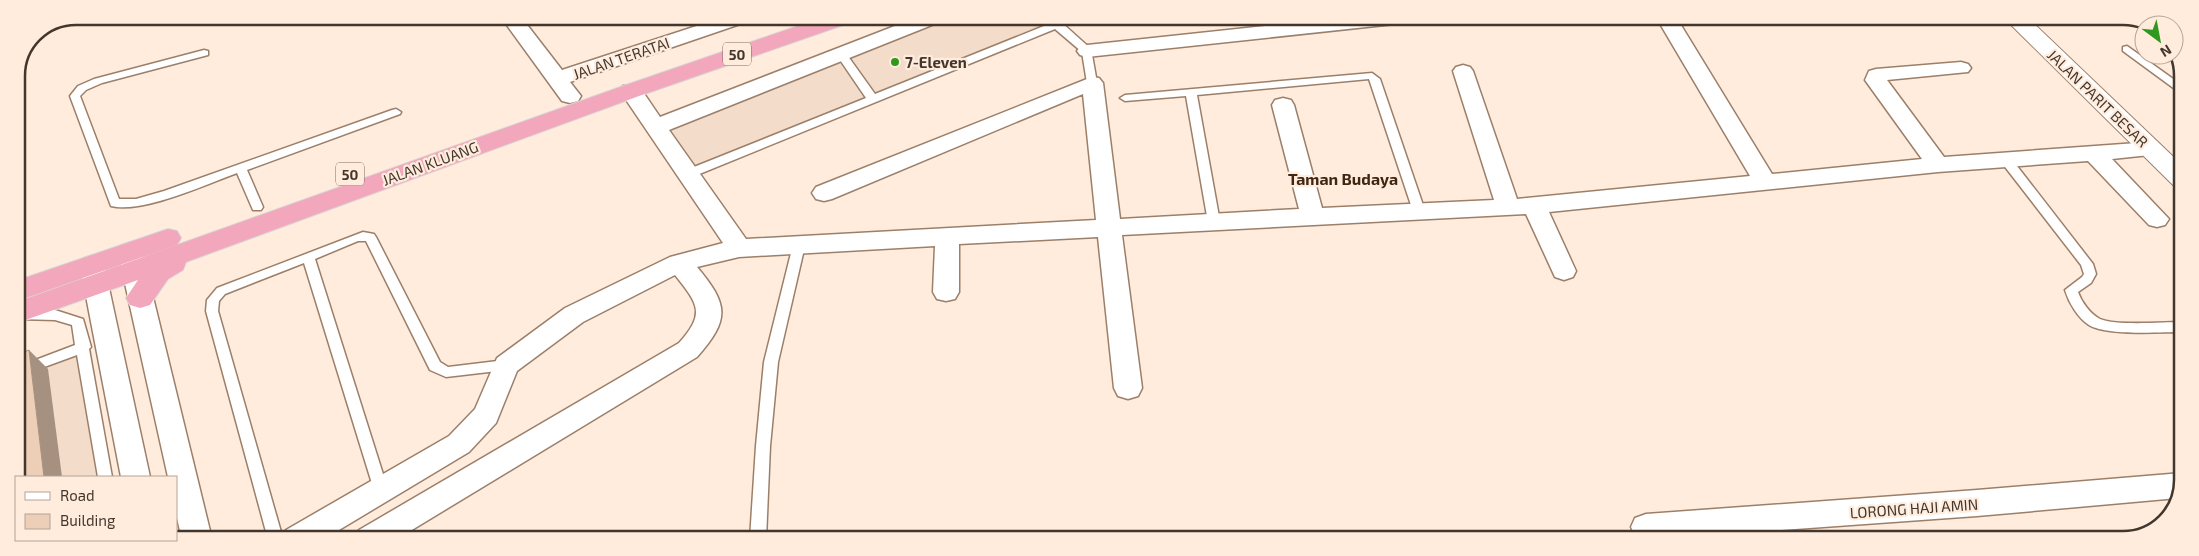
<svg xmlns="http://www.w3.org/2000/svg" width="2199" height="556" viewBox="0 0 2199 556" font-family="'Exo 2',sans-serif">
<rect width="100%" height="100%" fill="#ffecdd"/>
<g fill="#f3dcca">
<polygon points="925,17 1085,17 684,178 645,125"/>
<polygon points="90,343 112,477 17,477 17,369"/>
</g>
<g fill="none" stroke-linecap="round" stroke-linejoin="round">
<defs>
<g id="service">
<polygon points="1042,17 1053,17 1061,22 1091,49 1097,83 1096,85 1092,86 1087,83 1082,52 1055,29 692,177 684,177 682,174 684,171 866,98 836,54 837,52 845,52 875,94 1049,24"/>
<polygon points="2127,46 2183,86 2183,95 2123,51 2123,47"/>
<path d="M 204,50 L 208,51 L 208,55 L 102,83 L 86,90 L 80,96 L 119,199 L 136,199 L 164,191 L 392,110 L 396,109 L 401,112 L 400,114 L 247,170 L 263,207 L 261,210 L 253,210 L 237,173 C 207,184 142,214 111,206 L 70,96 L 78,86 L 94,79 Z"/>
<polygon points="1372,73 1380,79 1425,211 1423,214 1419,215 1413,211 1369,79 1197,95 1220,222 1214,226 1208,222 1186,96 1125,101 1120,98 1125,95"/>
<path d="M 2006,156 L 2010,157 L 2093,264 L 2096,274 L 2091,283 L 2078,292 C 2081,301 2090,314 2100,319 C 2116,326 2163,322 2182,322 L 2182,332 C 2160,332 2107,336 2089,325 C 2078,318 2069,303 2065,290 L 2082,277 L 2084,274 L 2081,265 L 2002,163 L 2000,160 Z"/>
<polygon points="363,232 374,234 376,237 440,362 448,367 506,360 511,361 513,365 511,369 506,370 446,377 430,370 366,241 358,241 315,259 388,490 386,494 381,496 376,494 374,490 304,263 225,294 219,301 218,311 283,539 268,539 206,311 207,300 217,288"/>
<polygon points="799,241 805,245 778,362 770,446 766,539 750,539 756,446 764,362 793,245"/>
<polygon points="17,309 55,310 83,319 91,347 89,349 112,477 98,477 77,355 17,377 17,367 75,345 72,325 55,320 17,319"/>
</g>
<g id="minor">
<polygon points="501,17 521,17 562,70 724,17 752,17 749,21 570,82 581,96 578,101 570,103 562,101"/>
<path d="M 918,17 L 945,17 L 942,21 L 669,130 L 746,239 L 1096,220 L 1083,94 L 832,199 L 824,201 L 816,199 L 812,193 L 816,187 L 1092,77 L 1099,78 L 1103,83 L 1120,219 L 1299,209 L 1272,105 L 1275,100 L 1283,98 L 1291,100 L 1294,105 L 1322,208 L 1494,200 L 1453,71 L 1456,67 L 1463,65 L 1470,67 L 1473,71 L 1517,199 L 1750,176 L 1656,17 L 1676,17 L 1772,174 L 1922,159 L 1865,80 L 1869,71 L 1876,69 L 1961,62 L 1968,64 L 1971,68 L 1968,72 L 1887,80 L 1944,157 L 2151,142 L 2159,144 L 2162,149 L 2159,154 L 2112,159 L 2169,219 L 2165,225 L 2157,227 L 2149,225 L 2088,161 L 1938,172 L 1549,212 L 1576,271 L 1573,277 L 1564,280 L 1555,277 L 1526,214 L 1122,235 L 1142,388 L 1138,396 L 1128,399 L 1118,396 L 1114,388 L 1098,237 L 959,244 L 959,292 L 955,299 L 946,301 L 937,299 L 933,292 L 935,246 L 739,257 L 697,267 C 728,304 731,319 697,357 L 397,539 L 355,539 L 359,530 L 679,343 C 706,313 698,304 675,275 L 583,322 L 517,371 L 496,423 L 469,452 L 324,539 L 282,539 L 286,530 L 449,436 L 475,409 L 497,358 L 565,308 L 670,257 L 723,243 L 620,91 L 623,86 L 631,85 L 639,86 L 660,117 Z"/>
<polygon points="1348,17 1414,17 1411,21 1404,23 1087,57 1080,55 1077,51 1080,47 1087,45"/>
<polygon points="130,243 139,246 142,252 212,539 182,539 176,514 176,477 168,477 118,252 121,246"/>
<polygon points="92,256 101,259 104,265 150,477 121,477 80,265 83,259"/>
<polygon points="2182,473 2182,492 2178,498 1977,516 1653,539 1635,536 1631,527 1635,518 1646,514 1977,490"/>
</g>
<polygon id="tertiary" points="2003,17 2027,17 2182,165 2182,187 2173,185"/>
<g id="trunk">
<polygon points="824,17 855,17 852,22 639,96 186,262 183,270 168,279 150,305 140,308 130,305 126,298 138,280 17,323 17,302 623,86"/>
<polygon points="168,229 177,231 181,238 177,245 17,301 16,281"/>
</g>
</defs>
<use href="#service" stroke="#9c7f69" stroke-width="3"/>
<use href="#minor" stroke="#9c7f69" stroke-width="3"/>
<use href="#tertiary" stroke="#9c7f69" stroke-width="2"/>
<use href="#trunk" stroke="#d9d7d5" stroke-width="2"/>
<use href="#service" fill="#fff" fill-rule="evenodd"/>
<use href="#minor" fill="#fff" fill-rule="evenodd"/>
<use href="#tertiary" fill="#fff" fill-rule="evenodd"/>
<use href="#trunk" fill="#f2a7bc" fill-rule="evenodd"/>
</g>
<polygon fill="#a6907f" points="29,350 48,369 62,477 44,477"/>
<polygon fill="#edceb6" stroke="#a6907f" points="29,350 44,477 17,477 17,355"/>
<circle fill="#31981f" stroke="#ffecdd" stroke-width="2" cx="895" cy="62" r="5"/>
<g text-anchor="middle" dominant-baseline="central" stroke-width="4.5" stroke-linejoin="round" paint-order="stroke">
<g fill="#ffecdd" stroke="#7b6d62" stroke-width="1">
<rect x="723" y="42.5" width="28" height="23" rx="4"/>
<rect x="336" y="162.5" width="28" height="23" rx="4"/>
</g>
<g font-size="14" font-weight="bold" fill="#43372d">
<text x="737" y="54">50</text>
<text x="350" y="174">50</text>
</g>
<g font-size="15" fill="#43372d" stroke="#ffecdd">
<text transform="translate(621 58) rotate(-19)">JALAN TERATAI</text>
<text transform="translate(2098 98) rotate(44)">JALAN PARIT BESAR</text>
<text transform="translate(430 163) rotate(-20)">JALAN KLUANG</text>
<text transform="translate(1914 508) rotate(-4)">LORONG HAJI AMIN</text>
</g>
<g font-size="15" font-weight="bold" fill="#43372d" stroke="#ffecdd" text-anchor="start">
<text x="905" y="62">7-Eleven</text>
</g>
<g font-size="16" font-weight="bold" fill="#3e2612" stroke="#ffecdd">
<text x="1343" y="178">Taman Budaya</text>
</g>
</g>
<path d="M0 0H2199V556H0ZM76 25H2123A51 51 0 0 1 2174 76V480A51 51 0 0 1 2123 531H76A51 51 0 0 1 25 480V76A51 51 0 0 1 76 25Z" fill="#ffecdd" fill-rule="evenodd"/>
<path fill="none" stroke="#43372d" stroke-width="2.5" d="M76 25H2123A51 51 0 0 1 2174 76V480A51 51 0 0 1 2123 531H76A51 51 0 0 1 25 480V76A51 51 0 0 1 76 25Z"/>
<rect x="15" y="476" width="162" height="65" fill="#ffecdd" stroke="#b4a497"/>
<rect x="25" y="492" width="25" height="8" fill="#ffffff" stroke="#b4a497"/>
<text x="60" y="501" font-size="15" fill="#43372d">Road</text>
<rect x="25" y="514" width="25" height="15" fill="#edceb6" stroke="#b4a497"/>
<text x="60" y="526" font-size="15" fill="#43372d">Building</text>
<g transform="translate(2159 40) rotate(148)"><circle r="24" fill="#ffecdd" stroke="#b4a497"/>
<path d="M0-4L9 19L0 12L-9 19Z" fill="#31981f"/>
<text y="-8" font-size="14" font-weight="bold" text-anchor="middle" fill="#43372d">N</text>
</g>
</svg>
